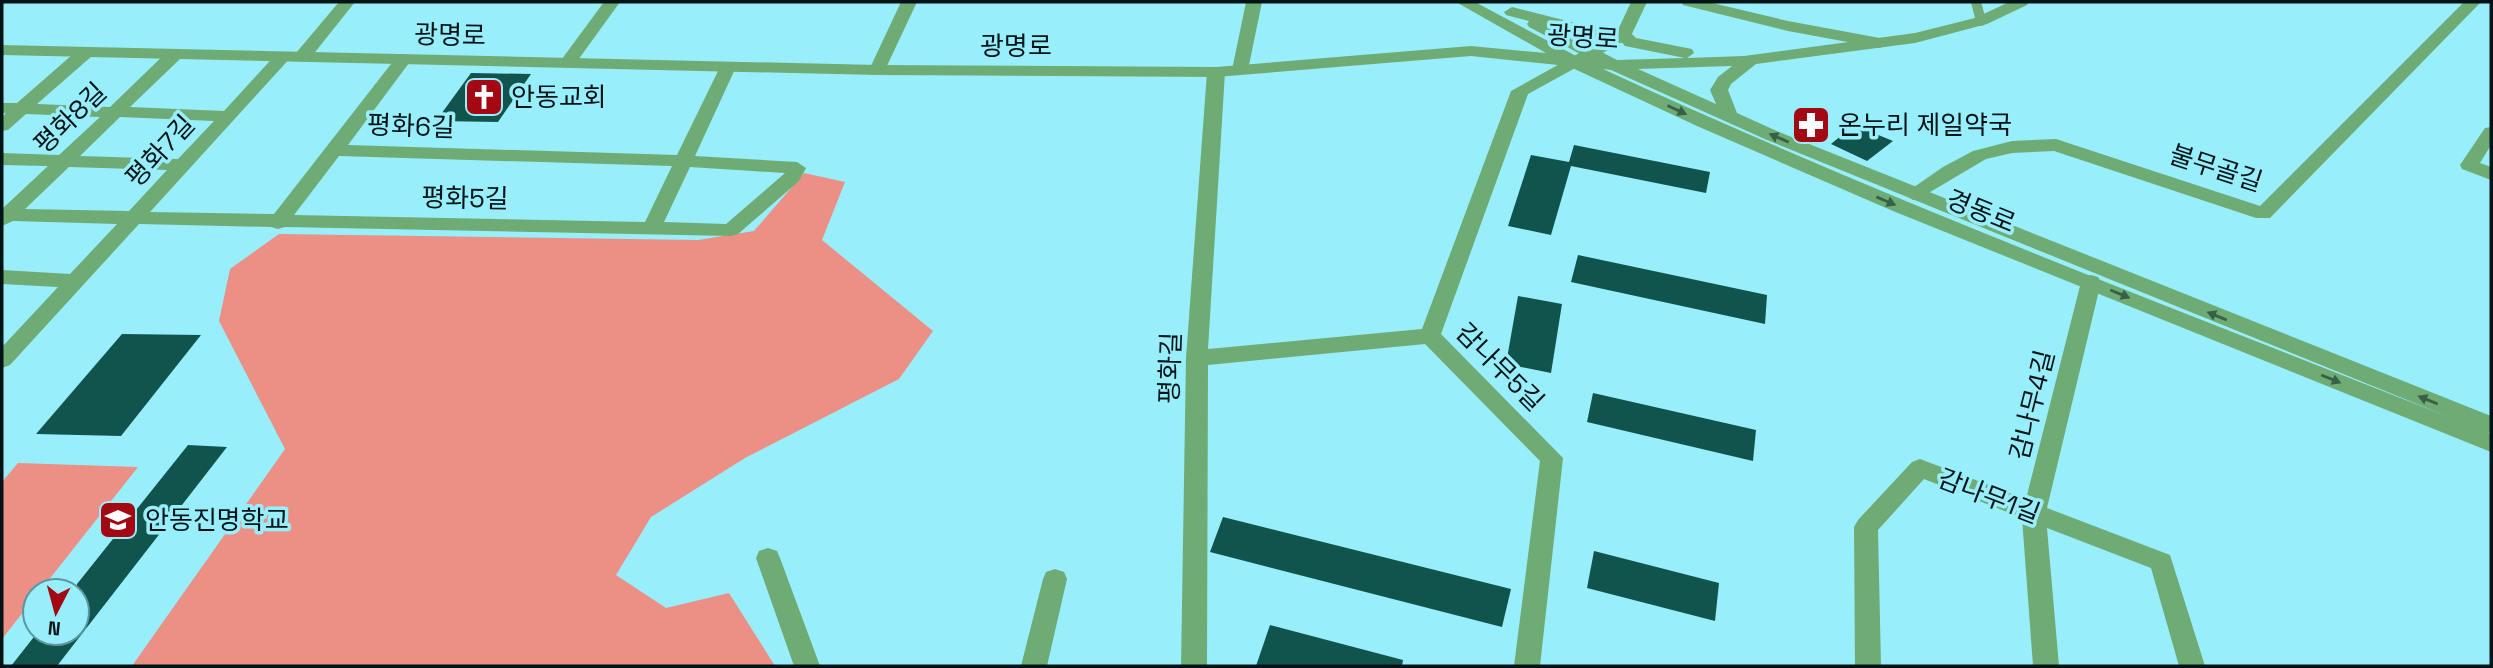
<svg xmlns="http://www.w3.org/2000/svg" width="2493" height="668" viewBox="0 0 2493 668" font-family="'Space Grotesk','Noto Sans KR',sans-serif">
<rect width="100%" height="100%" fill="#98effb"/>
<g fill="#ec8f85">
<polygon points="804,173 845,182 822,240 933,331 899,379 745,458 651,517 616,575 666,608 729,593 775,666 132,666 285,449 219,321 230,269 279,234 698,240 754,231"/>
<polygon points="18,463 138,467 40,591 35,591 35,597 2,639 2,482"/>
</g>
<g fill="#11544e">
<polygon points="471,73 531,74 498,122 436,121"/>
<polygon points="1854,125 1893,141 1867,161 1831,144"/>
<polygon points="1574,145 1710,172 1706,193 1571,166 1551,235 1508,226 1531,155 1569,162"/>
<polygon points="1578,255 1767,295 1765,324 1571,282"/>
<polygon points="1518,296 1562,304 1551,373 1506,364"/>
<polygon points="122,334 201,335 121,436 36,434"/>
<polygon points="1593,393 1756,430 1753,461 1587,422"/>
<polygon points="188,445 227,447 57,666 11,666 37,633 77,633 77,584"/>
<polygon points="1223,517 1511,589 1502,627 1210,552"/>
<polygon points="1594,551 1719,583 1715,621 1587,588"/>
<polygon points="1270,625 1403,660 1402,666 1256,666"/>
</g>
<g fill="none" stroke-linecap="round" stroke-linejoin="round">
<polyline stroke="#6fab75" stroke-width="10" points="1976,2 1981,21"/>
<g fill="#6fab75" fill-rule="evenodd">
<polygon points="339,2 355,2 308,61 296,61 294,57 296,53"/>
<polygon points="604,2 620,2 573,67 561,67 559,63"/>
<polygon points="901,2 917,2 885,70 883,74 871,74 869,70"/>
<polygon points="1246,2 1262,2 1248,70 1240,75 1232,70"/>
<polygon points="1631,2 1647,2 1630,38 1528,94 1441,334 1563,458 1540,666 1514,666 1540,461 1425,344 1208,365 1207,666 1181,666 1186,358 1207,72 1216,67 1225,72 1208,349 1422,329 1511,91 1617,32"/>
<polygon points="1681,2 1708,2 1788,21 1880,38 1888,43 1880,48 1788,31 1683,5"/>
<polygon points="2464,2 2481,2 2270,218 2256,218 2054,151 2012,153 1986,159 1920,198 1913,200 1904,194 1943,167 1973,151 2012,141 2056,139 2260,206"/>
<path d="M 86,47 L 92,48 L 94,52 L 92,56 L 37,104 L 110,107 L 169,50 L 175,49 L 183,54 L 181,58 L 130,107 L 224,111 L 278,52 L 290,52 L 292,56 L 150,212 L 274,214 L 398,55 L 404,54 L 412,59 L 348,145 L 677,155 L 720,67 L 728,62 L 736,67 L 695,156 L 797,162 L 806,168 L 799,181 L 738,234 L 731,236 L 285,227 L 278,229 L 271,227 L 139,224 L 10,365 L 2,368 L 2,347 L 58,287 L 2,284 L 2,270 L 70,274 L 117,224 L 13,221 L 2,226 L 2,209 L 48,166 L 2,165 L 2,153 L 59,155 L 100,117 L 26,114 L 8,130 L 2,131 L 2,117 L 6,113 L 2,113 L 2,103 L 17,103 L 80,48 ZM 120,117 L 214,121 L 178,159 L 80,156 ZM 339,156 L 672,166 L 645,222 L 294,215 ZM 69,167 L 167,170 L 129,211 L 25,209 ZM 690,167 L 785,173 L 726,224 L 664,222 Z"/>
<polygon points="2491,127 2491,145 2480,163 2491,167 2491,180 2462,169 2460,165 2485,128"/>
<polygon points="2091,275 2098,277 2101,282 2047,508 2170,555 2205,666 2179,666 2151,568 2047,528 2059,666 2033,666 2022,518 1924,479 1878,530 1881,666 1855,666 1854,527 1858,520 1912,462 1920,459 2026,499 2081,282 2084,277"/>
<polygon points="768,548 777,551 780,558 820,666 794,666 756,558 759,551"/>
<polygon points="1055,569 1064,572 1067,579 1047,666 1021,666 1043,579 1046,572"/>
</g>
<path fill="#6fab75" fill-rule="evenodd" d="M 1456,2 L 1475,2 L 1576,56 L 1586,57 L 1529,27 L 1527,24 L 1529,21 L 1506,15 L 1504,12 L 1512,7 L 1591,27 L 1630,32 L 1636,38 L 1692,49 L 1694,53 L 1687,58 L 1744,56 L 1915,33 L 1975,18 L 2009,2 L 2029,2 L 2027,5 L 1987,24 L 1915,43 L 1756,64 L 1731,84 L 1728,90 L 1737,113 L 1779,132 L 2491,416 L 2491,433 L 2488,432 L 2491,434 L 2491,452 L 1893,211 L 1697,126 L 1568,66 L 1471,56 L 1216,77 L 877,75 L 2,55 L 2,45 L 877,65 L 1216,67 L 1471,46 L 1546,53 ZM 1555,28 L 1591,37 L 1619,39 L 1625,46 L 1685,58 L 1617,60 ZM 1732,66 L 1718,77 L 1710,90 L 1716,104 L 1638,69 ZM 1603,69 L 1611,70 L 1767,140 L 2449,417 C 2165,305 1880,197 1603,69 Z"/>
</g>
<defs><path id="oneway-solid" d="M-6-.8H1V-3.2L6.5 0L1 3.2V.8H-6Z" transform="scale(1.75)"/></defs>
<g fill="#386046">
<use href="#oneway-solid" transform="translate(1677 110) rotate(25)"/>
<use href="#oneway-solid" transform="translate(1779 138) rotate(-157)"/>
<use href="#oneway-solid" transform="translate(1886 201) rotate(23)"/>
<use href="#oneway-solid" transform="translate(2120 294) rotate(22)"/>
<use href="#oneway-solid" transform="translate(2217 316) rotate(-158)"/>
<use href="#oneway-solid" transform="translate(2331 379) rotate(22)"/>
<use href="#oneway-solid" transform="translate(2428 400) rotate(-158)"/>
</g>
<defs>
<symbol id="church-square" viewBox="-11 -11 22 22"><rect x="-9" y="-9" width="18" height="18" rx="4" fill="#a30813" stroke="#98effb"/><path d="M-1.2-6h2.4v3.5h3.3v2.4h-3.3V6h-2.4V-.1h-3.3v-2.4h3.3Z" fill="#fff"/></symbol>
<symbol id="pharmacy-square" viewBox="-11 -11 22 22"><rect x="-9" y="-9" width="18" height="18" rx="4" fill="#a30813" stroke="#98effb"/><path d="M-2-6h4v4h4v4h-4v4h-4v-4h-4v-4h4Z" fill="#fff"/></symbol>
<symbol id="school-square" viewBox="-11 -11 22 22"><rect x="-9" y="-9" width="18" height="18" rx="4" fill="#a30813" stroke="#98effb"/><path d="M0-5L7-2L0 1L-7-2ZM-4 1L0 2.5L4 1V4Q0 6-4 4Z" fill="#fff"/></symbol>
</defs>
<g fill-rule="evenodd">
<use href="#church-square" x="462" y="75" width="44" height="44"/>
<use href="#pharmacy-square" x="1789" y="103" width="44" height="44"/>
<use href="#school-square" x="96" y="498" width="44" height="44"/>
</g>
<g text-anchor="middle" dominant-baseline="central" stroke-width="7" stroke-linejoin="round" paint-order="stroke">
<g font-size="26" fill="#001418" stroke="#98effb">
<text transform="translate(450 35) rotate(1)">광명로</text>
<text transform="translate(1583 37) rotate(4)">광명로</text>
<text x="1016" y="46">광명로</text>
<text transform="translate(70 118) rotate(-44)">평화8길</text>
<text transform="translate(411 126) rotate(2)">평화6길</text>
<text transform="translate(160 151) rotate(-47)">평화7길</text>
<text transform="translate(2216 168) rotate(18)">불무골길</text>
<text transform="translate(465 198) rotate(1)">평화5길</text>
<text transform="translate(1981 211) rotate(22)">경동로</text>
<text transform="translate(1500 367) rotate(45)">감나무5길</text>
<text transform="translate(1170 368) rotate(-88)">평화길</text>
<text transform="translate(2032 405) rotate(-76)">감나무4길</text>
<text transform="translate(1989 496) rotate(21)">감나무1길</text>
</g>
<g font-size="26" fill="#001418" stroke="#98effb" text-anchor="start">
<text x="511" y="97">안동교회</text>
<text x="1838" y="125">온누리 제일약국</text>
<text x="145" y="520">안동진명학교</text>
</g>
</g>
<rect width="2493" height="668" fill="none" stroke="#001418" stroke-width="7"/>
<g transform="translate(56 612) rotate(186)"><circle r="33" fill="#98effb" stroke="#5b97a0" stroke-width="2"/>
<path d="M0-5L12 26L0 18L-12 26Z" fill="#a30813"/>
<text y="-10" font-size="19" font-weight="bold" text-anchor="middle" fill="#001418">N</text>
</g>
</svg>
